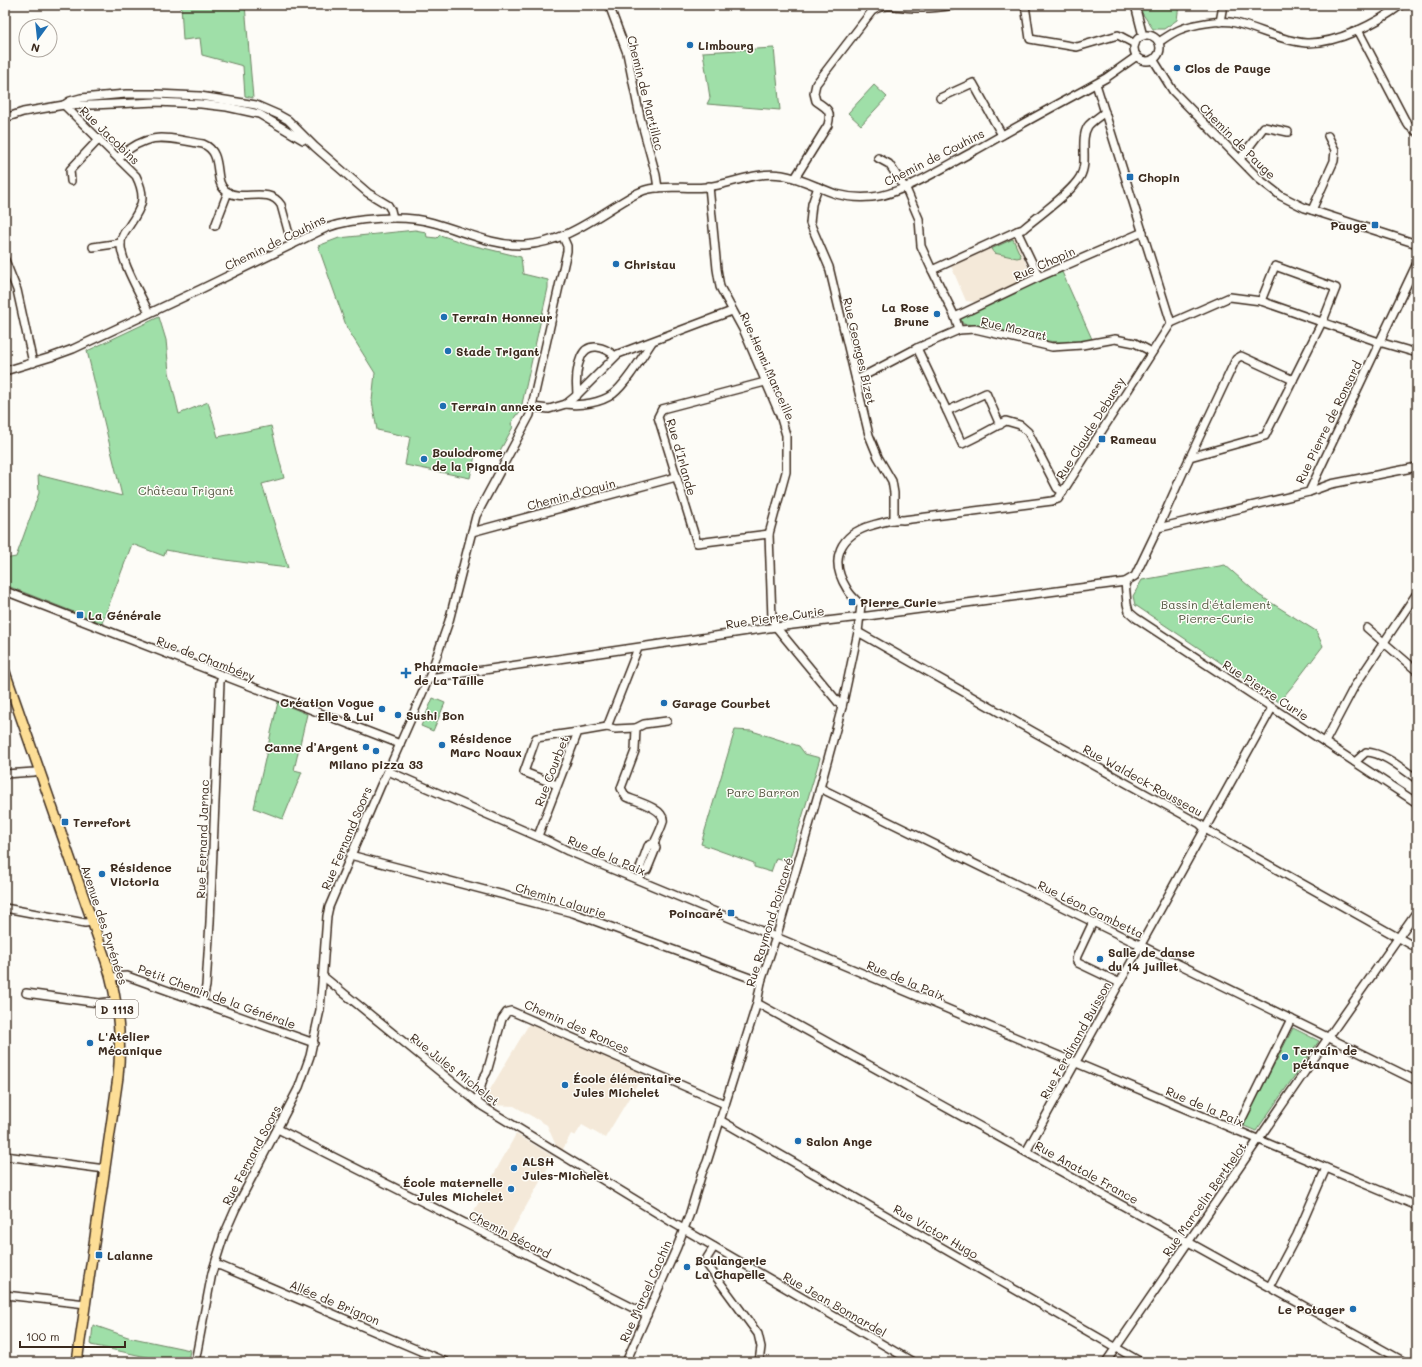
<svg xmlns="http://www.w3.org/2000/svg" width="1422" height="1367" viewBox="0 0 1422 1367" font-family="Mali,sans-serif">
<rect width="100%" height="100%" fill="#fdfcf7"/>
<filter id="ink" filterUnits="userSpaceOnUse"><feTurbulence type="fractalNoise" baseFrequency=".025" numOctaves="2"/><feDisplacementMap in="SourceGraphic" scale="8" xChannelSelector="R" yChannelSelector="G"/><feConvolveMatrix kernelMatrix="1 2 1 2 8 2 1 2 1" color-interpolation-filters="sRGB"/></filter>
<g filter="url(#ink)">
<g fill="#f4e9d9">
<polygon points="1014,237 1032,276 975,302 966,301 951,266"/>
<polygon points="529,1024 644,1073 605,1138 582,1125 575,1136 571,1134 562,1151 557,1148 547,1125 514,1106 489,1105 485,1098"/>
<polygon points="516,1134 554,1157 507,1240 469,1220"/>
</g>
<g fill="#9fdfa8" stroke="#6d8463">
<polygon points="181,5 245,5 253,98 245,96 243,66 202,55 200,38 183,40"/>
<polygon points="1141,5 1179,5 1177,20 1164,29 1153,29 1142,13"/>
<polygon points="774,48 780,110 707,104 710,98 703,52"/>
<polygon points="874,85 887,97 861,125 848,113"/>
<polygon points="415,230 426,232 427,237 437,238 440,235 467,244 521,257 523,274 548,280 548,288 520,413 516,415 511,424 513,427 497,456 476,451 470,478 405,465 410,437 377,430 372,401 375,373 347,328 318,246 339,238"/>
<polygon points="1013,239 1021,257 1017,258 994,253 991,249"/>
<path d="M 1062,272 L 1092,339 C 1049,352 1006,325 963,324 L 959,316 Z"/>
<path d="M 159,317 L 166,340 L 169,372 L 179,414 L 208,402 L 218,437 L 271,426 L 284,478 L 262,484 L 288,568 C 247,563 206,558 166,550 L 164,556 L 132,544 L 102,623 L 5,585 L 5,559 L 16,557 L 39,493 L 38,475 L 122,496 L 87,351 Z"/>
<polygon points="1225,565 1259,595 1316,631 1323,646 1294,684 1279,702 1135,605 1133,596 1142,580"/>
<polygon points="433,698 445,703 433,731 421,726"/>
<polygon points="278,702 307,714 294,770 302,772 283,819 254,808"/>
<polygon points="735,730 752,731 799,746 805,754 820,758 789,861 776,858 771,872 754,867 754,863 701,844"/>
<polygon points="1293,1028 1319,1041 1256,1131 1244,1126 1244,1123"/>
<polygon points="93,1325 128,1337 190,1350 188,1362 170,1362 91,1345"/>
</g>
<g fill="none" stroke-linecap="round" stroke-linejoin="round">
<defs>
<g id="minor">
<polyline points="609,5 627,53 640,117 656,175 658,188"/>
<polyline points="1025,5 1030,39 1077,47 1118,35 1135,44"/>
<polyline points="1135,5 1143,36"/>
<polyline points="1220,22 1223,5"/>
<polyline points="1358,30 1405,120 1409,126 1417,132"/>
<circle cx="1147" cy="48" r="13"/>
<path d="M 1159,42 C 1165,38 1172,33 1179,30 C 1193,24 1221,19 1236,23 C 1260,29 1282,41 1306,43 C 1337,44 1377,23 1401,5"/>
<polyline points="1153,59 1173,91 1259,179 1281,196 1305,208 1417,244"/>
<polyline points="940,98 973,83 1002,135"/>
<polyline points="64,105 70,101 81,98 126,94 156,94 200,96 256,105 279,115 288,120 315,147 368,193 388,205 391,210 393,218"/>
<path d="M 64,105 L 136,176 C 147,198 142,207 129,226 C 125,231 121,236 121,242 C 119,259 142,297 149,313"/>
<polyline points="5,118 23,112 64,105 92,105 156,102 201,104 227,107 259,114 303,140"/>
<path d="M 119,157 C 150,130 166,138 203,144 C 225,153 212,181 226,191 C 242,203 268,185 281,205 L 292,245"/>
<polyline points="878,158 889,164 907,191 919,219 921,246 932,270"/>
<polyline points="1240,159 1264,127 1288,132"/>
<path d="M 795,178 L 828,125 C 832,110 827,109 816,101 L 814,93 L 816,84 L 872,11 C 887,1 904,9 920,8 C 931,8 944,7 954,5"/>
<polyline points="71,181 70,170 99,139"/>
<polyline points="709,186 717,269 720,287 744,331 780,415 786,435 786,472 769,534 772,619 776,627 842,707"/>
<polyline points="818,187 812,204 810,223 829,267 869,435 878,457 892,481 894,493 894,519"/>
<polyline points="1312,210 1334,161 1335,150 1328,136"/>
<polyline points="215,226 228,192"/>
<path d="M 1017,231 L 1023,229 C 1038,216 1071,193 1080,177 C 1089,162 1079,140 1088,126 C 1092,121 1100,116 1105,112"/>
<polyline points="93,247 121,243"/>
<polyline points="5,260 17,290 33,363"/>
<polyline points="955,317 1039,277 1143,232"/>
<polyline points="1171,323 1230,297 1261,301 1379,342 1417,353"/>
<polyline points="959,330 955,317 932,270 1017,231 1039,277"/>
<polyline points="917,348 947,411"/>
<path d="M 5,371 L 51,357 L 73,349 L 201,289 L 326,228 C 353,218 405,214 434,223 C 463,231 493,246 524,245 C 560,243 588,223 617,205 C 627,199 638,191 649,189 C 668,185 688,189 706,187 C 732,184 756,171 782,175 C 801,178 818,188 836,194 C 847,197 861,198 872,197 C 901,195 949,164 976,150 C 1012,129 1049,109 1086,89 L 1106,78 L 1137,56"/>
<polyline points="856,380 917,348 959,330 975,329 1052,347 1082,345 1115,339 1135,343 1152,352"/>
<polyline points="765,382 662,409 658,417 697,543 769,534"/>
<path d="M 577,395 C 576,384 576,368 581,357 C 588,341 605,347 615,356"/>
<path d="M 566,404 C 580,406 601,403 613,394 C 627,383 642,357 652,342"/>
<polyline points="532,407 549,409 566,404 577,395 618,354 732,311"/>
<path d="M 1000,425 L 986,393 L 947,411 L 962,444 C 977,437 992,429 1006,421 L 1020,425 L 1028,432 L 1057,488 L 1063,492"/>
<polyline points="1190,457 1236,359 1241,356 1293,380"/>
<polyline points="1309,492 1331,484 1417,467"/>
<polyline points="1158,528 1190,457 1265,436 1325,316 1336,288 1275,266 1261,301"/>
<polyline points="472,532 676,477"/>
<polyline points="1125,582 1127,604 1129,612 1136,618 1417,803"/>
<polyline points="5,591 400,744"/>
<polyline points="1367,628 1417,671"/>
<polyline points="858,632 1034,732 1200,824 1205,829 1417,948"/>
<polyline points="429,678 776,627 860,617 1125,582 1135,576 1158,528 1309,492 1417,263"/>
<polyline points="607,727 615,729 636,728"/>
<polyline points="1325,742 1354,687 1417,593"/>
<path d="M 1355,762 L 1366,752 C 1385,753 1402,769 1417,779"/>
<polyline points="388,771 550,842 568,851 788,942 1417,1206"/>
<polyline points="5,774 34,772 40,770"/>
<polyline points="557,785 524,772 536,738 578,732"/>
<polyline points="820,788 1417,1081"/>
<polyline points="538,836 578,732 607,727 638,648"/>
<path d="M 654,843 C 657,837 661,829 663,822 C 666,809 636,801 626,797 L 621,788 L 635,751 L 636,728 L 644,724 L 667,721"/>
<polyline points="350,855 573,913 761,982"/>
<polyline points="642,872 647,870 656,848 654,843"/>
<polyline points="639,880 642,872 640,868 648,846 654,843"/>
<polyline points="5,908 85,923 92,922"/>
<polyline points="1093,922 1077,956 1076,960 1078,963 1120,983"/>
<polyline points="111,977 127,976 314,1043"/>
<polyline points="324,977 482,1106 675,1224 913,1362"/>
<polyline points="26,993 99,1003 116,1001"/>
<polyline points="202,1003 206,986 210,922 220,682 222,676"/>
<polyline points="757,1003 1405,1362"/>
<polyline points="477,1102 483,1079 487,1072 502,1019 507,1012 511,1011 725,1104"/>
<polyline points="720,1120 1141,1362"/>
<polyline points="278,1129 647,1315"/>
<polyline points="1236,1131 1291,1019"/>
<polyline points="1026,1152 1272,708"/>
<polyline points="5,1156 105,1169"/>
<polyline points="714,1247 707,1258 708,1266 758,1334 761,1347 759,1362"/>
<polyline points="215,1265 221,1266 446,1362"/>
<polyline points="1270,1286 1297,1235 1326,1168"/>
<polyline points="5,1295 86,1304"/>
<polyline points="195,1362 212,1273 224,1235 235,1210 299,1087 310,1056 320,1010 327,916 329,907 381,785 388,771 429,678 449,621 476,516 530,415 567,251 567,246 563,237"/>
<path d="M 626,1362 L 677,1247 L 689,1216 L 702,1173 L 707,1162 L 757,1003 L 761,982 L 779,928 L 820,788 L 842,707 L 858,632 L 861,605 C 856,600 850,595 847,589 C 828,559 840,534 873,525 C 883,522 892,519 903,520 L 1052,501 L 1058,499 L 1171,323 L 1096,84"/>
<polyline points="1106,1362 1328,1038 1417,911"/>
</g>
<path id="major" d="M 5,672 L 106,961 C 118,999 122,1038 118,1077 L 77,1362"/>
</defs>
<use href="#minor" stroke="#3b2a1e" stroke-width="10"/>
<use href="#major" stroke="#3b2a1e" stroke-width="12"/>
<use href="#minor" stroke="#fdfcf7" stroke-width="7"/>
<use href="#major" stroke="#fdde96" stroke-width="9"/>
</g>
</g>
<g fill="#1f6fb2" stroke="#fdfcf7" stroke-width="1.5">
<circle cx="690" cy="45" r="4"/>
<circle cx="1177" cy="68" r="4"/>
<rect x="1126" y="173" width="8" height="8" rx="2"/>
<rect x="1371" y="221" width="8" height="8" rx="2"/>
<circle cx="616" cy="264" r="4"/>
<circle cx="937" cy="314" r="4"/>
<circle cx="444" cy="317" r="4"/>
<circle cx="448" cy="351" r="4"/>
<circle cx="443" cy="406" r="4"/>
<rect x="1098" y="435" width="8" height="8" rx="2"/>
<circle cx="424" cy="459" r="4"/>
<rect x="848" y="598" width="8" height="8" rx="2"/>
<rect x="76" y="611" width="8" height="8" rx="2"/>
<path d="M404 667h4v4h4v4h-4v4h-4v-4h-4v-4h4z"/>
<circle cx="664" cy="703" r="4"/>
<circle cx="382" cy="709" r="4"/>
<circle cx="398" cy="715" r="4"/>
<circle cx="442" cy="745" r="4"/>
<circle cx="366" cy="747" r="4"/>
<circle cx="376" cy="751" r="4"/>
<rect x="61" y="818" width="8" height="8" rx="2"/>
<circle cx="102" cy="874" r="4"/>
<rect x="727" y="909" width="8" height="8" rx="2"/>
<circle cx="1100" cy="959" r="4"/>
<circle cx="90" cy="1043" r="4"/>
<circle cx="1285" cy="1057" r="4"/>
<circle cx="565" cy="1085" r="4"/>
<circle cx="798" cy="1141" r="4"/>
<circle cx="514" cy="1168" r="4"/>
<circle cx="511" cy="1189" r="4"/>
<rect x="95" y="1251" width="8" height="8" rx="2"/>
<circle cx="687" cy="1267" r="4"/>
<circle cx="1353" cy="1309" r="4"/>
</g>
<g text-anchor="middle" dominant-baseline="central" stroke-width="3" stroke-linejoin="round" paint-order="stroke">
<rect fill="#fdfcf7" stroke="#75695f" stroke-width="1" x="96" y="1000" width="42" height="18" rx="3"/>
<g font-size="11" font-weight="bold" fill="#3b2a1e">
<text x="117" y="1009">D 1113</text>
</g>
<g font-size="12" font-weight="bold" fill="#3b2a1e" stroke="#fdfcf7" text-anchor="start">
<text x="698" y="45">Limbourg</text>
<text x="1185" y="68">Clos de Pauge</text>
<text x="1138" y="177">Chopin</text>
<text x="1367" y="225" text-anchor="end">Pauge</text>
<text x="624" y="264">Christau</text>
<text x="929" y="307" text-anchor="end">La Rose<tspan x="929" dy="14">Brune</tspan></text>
<text x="452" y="317">Terrain Honneur</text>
<text x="456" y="351">Stade Trigant</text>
<text x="451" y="406">Terrain annexe</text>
<text x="1110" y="439">Rameau</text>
<text x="432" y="452">Boulodrome<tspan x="432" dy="14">de la Pignada</tspan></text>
<text x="860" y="602">Pierre Curie</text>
<text x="88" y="615">La Générale</text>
<text x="414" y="666">Pharmacie<tspan x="414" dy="14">de La Taille</tspan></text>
<text x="374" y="702" text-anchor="end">Création Vogue<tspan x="374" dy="14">Elle &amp; Lui</tspan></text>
<text x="672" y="703">Garage Courbet</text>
<text x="406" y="715">Sushi Bon</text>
<text x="450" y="738">Résidence<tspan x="450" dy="14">Marc Noaux</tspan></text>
<text x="358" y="747" text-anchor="end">Canne d’Argent</text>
<text x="376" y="764" text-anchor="middle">Milano pizza 33</text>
<text x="73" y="822">Terrefort</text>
<text x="110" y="867">Résidence<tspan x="110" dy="14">Victoria</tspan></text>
<text x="723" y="913" text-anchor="end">Poincaré</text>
<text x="1108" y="952">Salle de danse<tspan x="1108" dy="14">du 14 juillet</tspan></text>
<text x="98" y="1036">L'Atelier<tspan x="98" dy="14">Mécanique</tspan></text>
<text x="1293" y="1050">Terrain de<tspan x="1293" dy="14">pétanque</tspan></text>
<text x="573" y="1078">École élémentaire<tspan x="573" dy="14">Jules Michelet</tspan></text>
<text x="806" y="1141">Salon Ange</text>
<text x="522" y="1161">ALSH<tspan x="522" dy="14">Jules-Michelet</tspan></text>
<text x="503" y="1182" text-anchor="end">École maternelle<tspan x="503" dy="14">Jules Michelet</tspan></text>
<text x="107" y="1255">Lalanne</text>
<text x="695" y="1260">Boulangerie<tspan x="695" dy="14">La Chapelle</tspan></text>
<text x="1345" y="1309" text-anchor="end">Le Potager</text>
</g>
<g font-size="12" fill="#3b2a1e" stroke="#fdfcf7">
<text transform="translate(646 93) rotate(76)">Chemin de Martillac</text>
<text transform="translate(110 135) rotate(44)">Rue Jacobins</text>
<text transform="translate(1238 141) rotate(45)">Chemin de Pauge</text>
<text transform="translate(934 157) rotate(-27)">Chemin de Couhins</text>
<text transform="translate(275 242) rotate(-26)">Chemin de Couhins</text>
<text transform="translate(1044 263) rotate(-24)">Rue Chopin</text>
<text transform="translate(1014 328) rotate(13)">Rue Mozart</text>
<text transform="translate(860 351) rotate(77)">Rue Georges Bizet</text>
<text transform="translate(768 366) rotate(66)">Rue Henri Marceille</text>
<text transform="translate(1328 422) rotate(-64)">Rue Pierre de Ronsard</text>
<text transform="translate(1090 428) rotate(-58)">Rue Claude Debussy</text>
<text transform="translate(682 457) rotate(74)">Rue d'Irlande</text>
<text transform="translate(571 494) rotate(-15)">Chemin d'Oquin</text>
<text transform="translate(775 617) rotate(-8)">Rue Pierre Curie</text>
<text transform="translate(206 658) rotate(21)">Rue de Chambéry</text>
<text transform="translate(1266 690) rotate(33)">Rue Pierre Curie</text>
<text transform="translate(551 771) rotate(-69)">Rue Courbet</text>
<text transform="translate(1143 780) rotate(29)">Rue Waldeck-Rousseau</text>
<text transform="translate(346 838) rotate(-67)">Rue Fernand Soors</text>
<text transform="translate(202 839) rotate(-88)">Rue Fernand Jarnac</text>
<text transform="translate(607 855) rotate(23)">Rue de la Paix</text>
<text transform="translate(561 900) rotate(17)">Chemin Lalaurie</text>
<text transform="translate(1091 909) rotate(26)">Rue Léon Gambetta</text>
<text transform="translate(769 922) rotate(-73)">Rue Raymond Poincaré</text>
<text transform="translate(105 925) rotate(72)">Avenue des Pyrénées</text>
<text transform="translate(906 980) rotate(23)">Rue de la Paix</text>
<text transform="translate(217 996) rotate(20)">Petit Chemin de la Générale</text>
<text transform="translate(577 1026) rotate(24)">Chemin des Ronces</text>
<text transform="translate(1075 1040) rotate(-61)">Rue Ferdinand Buisson</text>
<text transform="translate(455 1069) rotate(38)">Rue Jules Michelet</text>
<text transform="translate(1205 1106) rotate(23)">Rue de la Paix</text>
<text transform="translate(251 1155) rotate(-62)">Rue Fernand Soors</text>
<text transform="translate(1087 1172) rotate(29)">Rue Anatole France</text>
<text transform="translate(1204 1199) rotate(-55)">Rue Marcelin Berthelot</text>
<text transform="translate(936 1231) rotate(30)">Rue Victor Hugo</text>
<text transform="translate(510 1234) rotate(27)">Chemin Bécard</text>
<text transform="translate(645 1291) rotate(-66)">Rue Marcel Cachin</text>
<text transform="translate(335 1302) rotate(23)">Allée de Brignon</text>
<text transform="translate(835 1304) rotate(30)">Rue Jean Bonnardel</text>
</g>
<g font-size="12" fill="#545740" stroke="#fdfcf7">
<text x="186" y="490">Château Trigant</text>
<text x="1216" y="604">Bassin d'étalement<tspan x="1216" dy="14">Pierre-Curie</tspan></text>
<text x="763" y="792">Parc Barron</text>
</g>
</g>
<rect width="1422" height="1367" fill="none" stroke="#fdfcf7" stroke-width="20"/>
<rect x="10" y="10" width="1402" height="1347" fill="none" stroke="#3b2a1e" stroke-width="1.5" filter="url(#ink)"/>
<g transform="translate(38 38) rotate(195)"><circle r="19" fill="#fdfcf7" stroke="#afa8a0"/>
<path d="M0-3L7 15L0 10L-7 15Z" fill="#1f6fb2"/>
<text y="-6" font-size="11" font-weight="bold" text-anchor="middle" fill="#3b2a1e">N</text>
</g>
<path d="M20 1341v6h105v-6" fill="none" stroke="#3b2a1e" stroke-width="2"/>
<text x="26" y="1341" font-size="12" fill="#3b2a1e" stroke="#fdfcf7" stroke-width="3" paint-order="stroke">100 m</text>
</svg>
